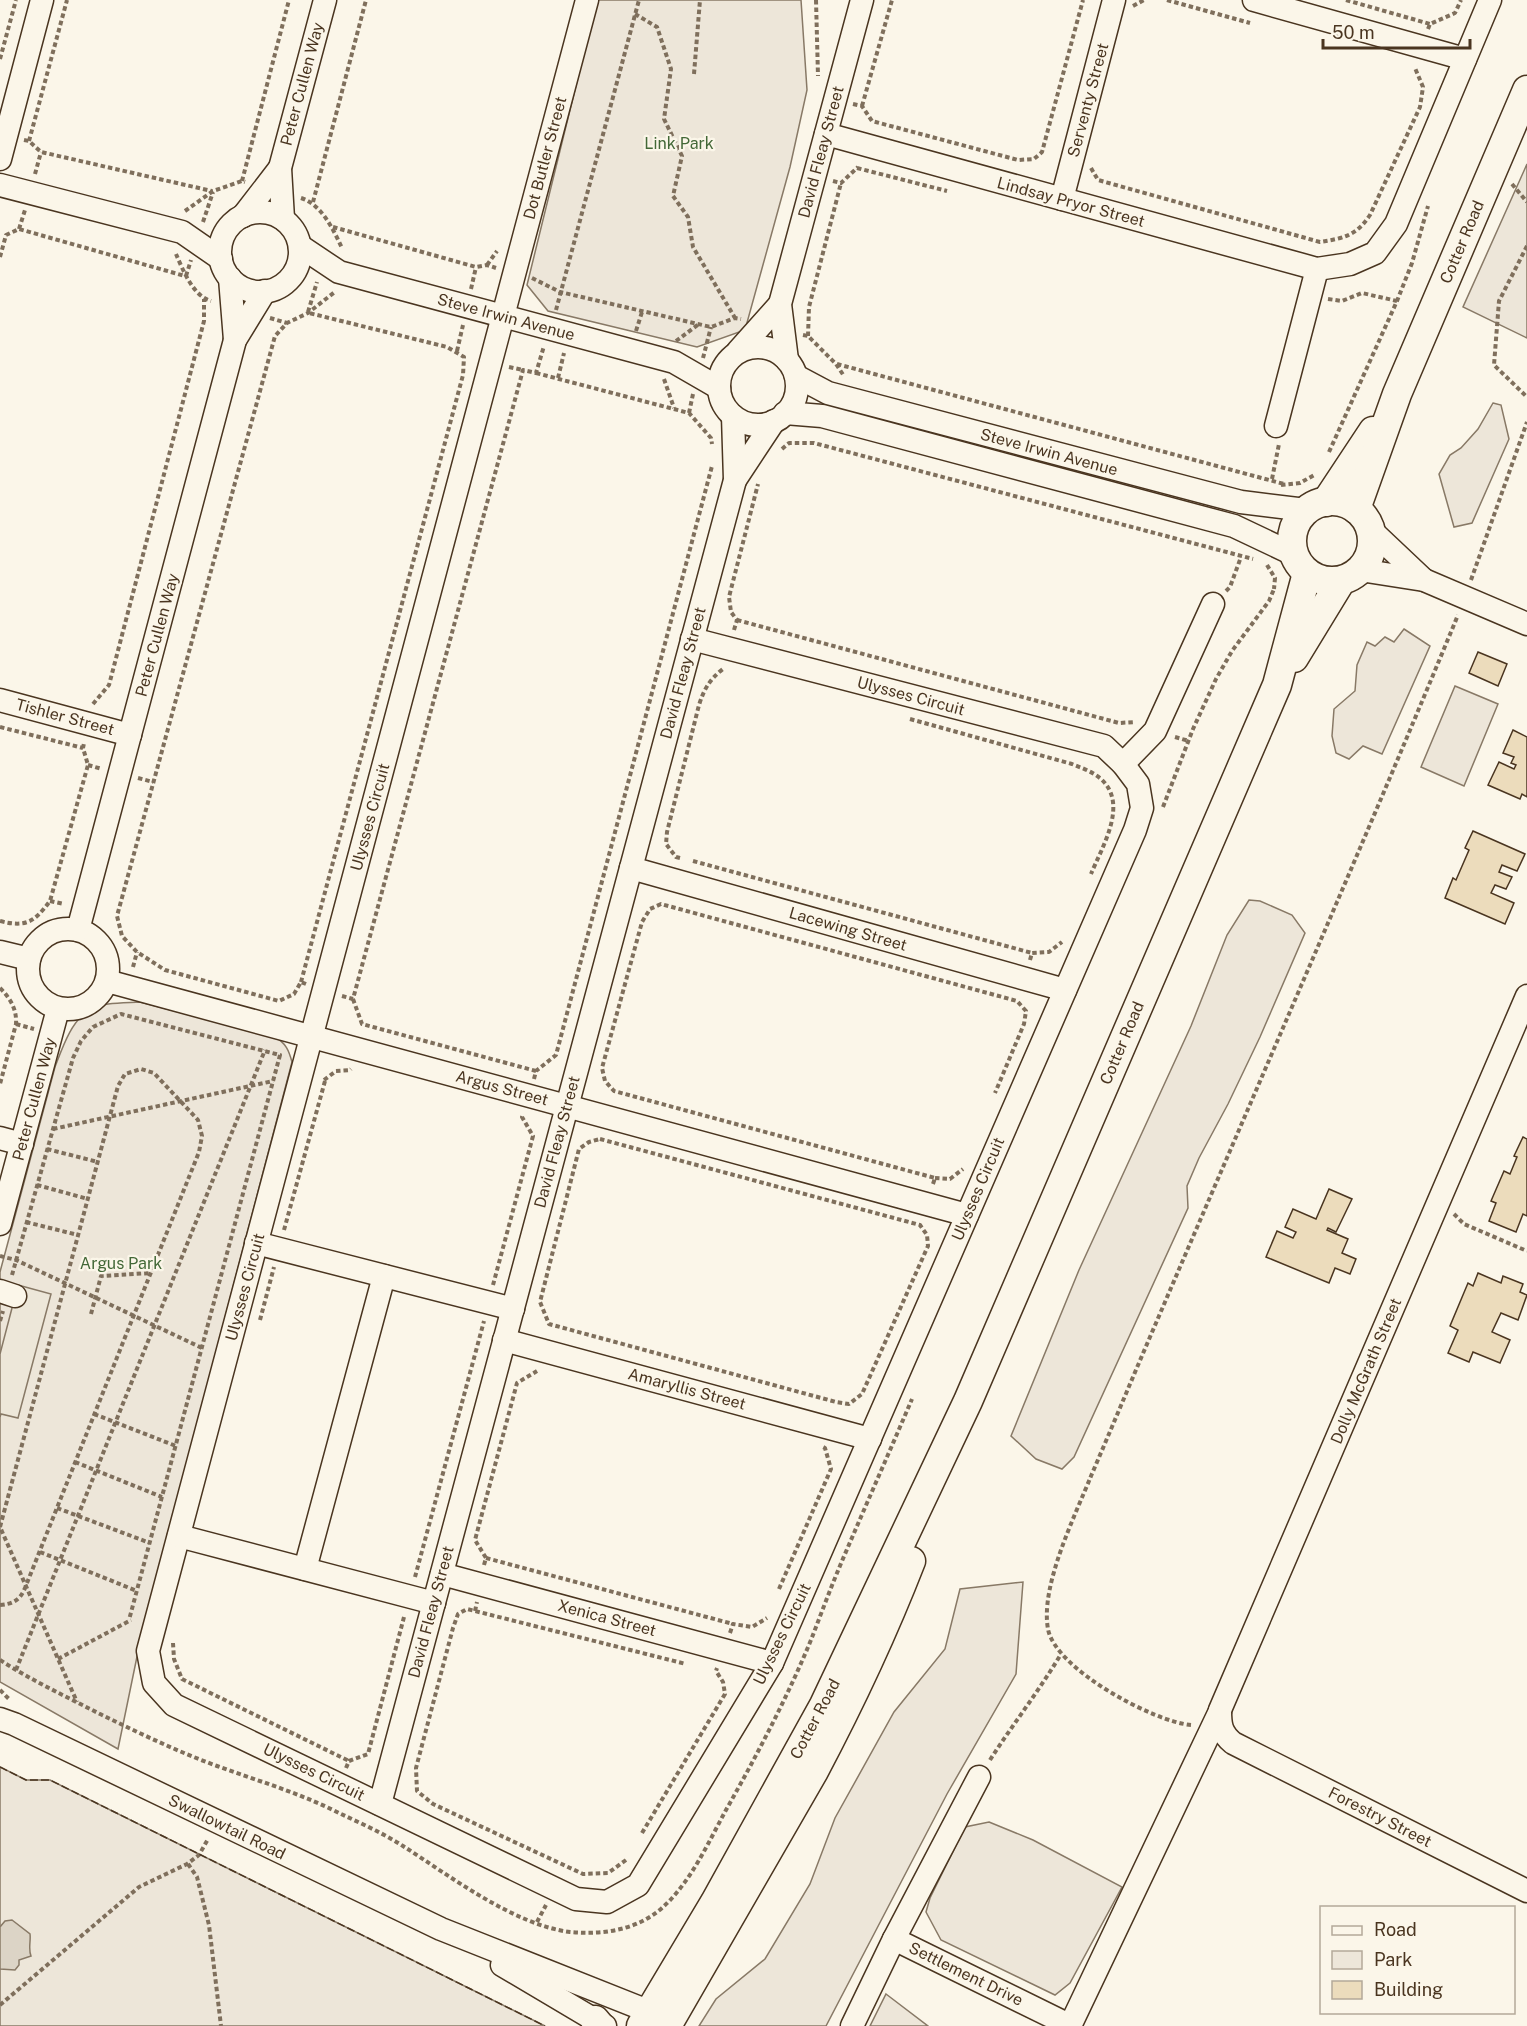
<svg xmlns="http://www.w3.org/2000/svg" width="1527" height="2026" viewBox="0 0 1527 2026" font-family="'Public Sans',sans-serif">
<rect width="100%" height="100%" fill="#fbf6e9"/>
<g fill="#ede6d9" stroke="#887966" stroke-width="1.5">
<polygon points="597,0 801,0 807,90 790,167 745,330 697,347 548,311 527,285"/>
<polygon points="1527,164 1527,338 1463,307"/>
<polygon points="1493,403 1501,405 1509,439 1472,523 1454,527 1439,474 1450,455 1461,448 1478,429"/>
<polygon points="1404,629 1430,646 1382,754 1363,746 1349,759 1336,753 1332,736 1334,709 1355,691 1357,665 1367,642 1375,646 1385,637 1394,642"/>
<polygon points="1455,686 1498,704 1464,786 1421,767"/>
<polygon points="1249,900 1260,901 1292,915 1305,933 1260,1037 1228,1104 1199,1158 1187,1186 1188,1208 1074,1457 1062,1469 1036,1459 1011,1436 1079,1270 1191,1026 1227,935"/>
<path d="M 140,1002 L 275,1037 C 286,1043 289,1051 292,1062 L 140,1642 L 118,1749 L 0,1682 L 0,1272 L 55,1067 C 62,1049 71,1021 89,1010 C 102,1002 124,1003 140,1002 Z"/>
<polygon points="1023,1582 1016,1674 947,1794 826,2026 699,2026 716,1999 765,1959 810,1884 835,1818 894,1712 945,1649 960,1589"/>
<polygon points="0,1767 26,1780 50,1780 545,2026 0,2026"/>
<polygon points="989,1822 1033,1840 1122,1887 1070,1983 1055,1995 941,1940 926,1912 930,1898 965,1827"/>
<polygon points="886,1994 928,2026 870,2026"/>
</g>
<polygon fill="#ede7d9" stroke="#887966" stroke-width="1.5" points="18,1285 51,1294 18,1418 1,1414 0,1417 0,1354"/>
<path fill="#dcd4c6" stroke="#887966" stroke-width="1.5" d="M 12,1920 L 30,1934 C 31,1941 28,1949 31,1956 L 19,1960 L 19,1965 L 15,1970 L 0,1969 L 0,1927 L 5,1921 Z"/>
<g fill="#ecdcbc" stroke="#4a3520" stroke-width="1.5">
<polygon points="1478,652 1507,664 1498,686 1469,673"/>
<polygon points="1513,730 1527,737 1527,797 1522,794 1520,799 1488,785 1499,762 1514,769 1516,765 1511,763 1514,757 1503,753"/>
<polygon points="1473,831 1525,854 1517,871 1502,865 1499,872 1512,877 1506,889 1495,885 1491,893 1514,903 1505,924 1445,898 1453,878 1456,880 1469,850 1465,848"/>
<polygon points="1523,1137 1527,1139 1527,1216 1523,1214 1516,1232 1489,1221 1496,1203 1491,1201 1504,1171 1510,1174 1517,1157 1514,1156"/>
<polygon points="1329,1189 1352,1199 1336,1232 1328,1228 1327,1230 1348,1239 1342,1253 1356,1259 1350,1274 1335,1268 1329,1283 1266,1257 1277,1231 1293,1238 1296,1232 1285,1227 1293,1209 1316,1219"/>
<polygon points="1478,1273 1501,1283 1503,1276 1523,1284 1520,1292 1527,1295 1518,1320 1501,1313 1492,1332 1510,1340 1500,1363 1473,1352 1469,1362 1448,1353 1458,1330 1450,1326 1468,1283 1473,1286"/>
</g>
<g fill="none" stroke-linecap="round" stroke-linejoin="round">
<defs>
<g id="minor">
<polyline points="587,0 148,1651 154,1683 174,1705 576,1899 607,1902 638,1885 772,1663 1135,830 1142,808 1138,784 1123,764 1104,746 692,639"/>
<polyline points="1254,0 1465,59"/>
<polyline points="826,134 1317,269 1350,264 1375,253 1396,224 1490,0"/>
<polyline points="0,159 42,0"/>
<polyline points="0,185 182,232 221,259"/>
<polyline points="1062,199 1114,0"/>
<circle cx="260" cy="252" r="40"/>
<polyline points="243,216 280,168"/>
<polyline points="283,219 280,168 325,0"/>
<polyline points="300,246 339,272 674,362 719,388"/>
<polyline points="230,278 235,340"/>
<circle cx="758" cy="386" r="39"/>
<polyline points="738,351 780,304"/>
<polyline points="787,360 780,304 862,0"/>
<polyline points="796,376 828,393 1241,502 1306,510"/>
<polyline points="785,413 822,416 1234,526 1293,554"/>
<polyline points="1276,426 1317,269"/>
<polyline points="735,480 774,421"/>
<polyline points="1370,529 1424,580"/>
<polyline points="1360,570 1424,580 1527,624"/>
<polyline points="0,700 130,735"/>
<polyline points="1123,764 1155,731 1213,604"/>
<polyline points="631,868 1065,990"/>
<circle cx="68" cy="969" r="40"/>
<polyline points="78,930 235,340 265,291"/>
<polyline points="0,952 29,959"/>
<polyline points="107,981 967,1215"/>
<path d="M 1527,996 L 1220,1710 C 1220,1725 1221,1733 1233,1743 L 1527,1891"/>
<polyline points="0,1138 22,1144"/>
<polyline points="0,1224 58,1009"/>
<polyline points="256,1243 513,1309"/>
<polyline points="0,1291 15,1296"/>
<polyline points="504,1340 870,1439"/>
<polyline points="179,1536 434,1603"/>
<polyline points="305,1569 384,1276"/>
<polyline points="442,1574 772,1663"/>
<polyline points="0,1719 14,1724 441,1929 663,2017"/>
<polyline points="380,1804 735,480 733,416"/>
<polyline points="894,1939 1071,2026"/>
<polyline points="502,1965 605,2026"/>
<polyline points="852,2026 894,1939 979,1777"/>
<polyline points="1070,2026 1220,1711"/>
</g>
<g id="major">
<circle cx="1332" cy="541" r="40"/>
<polyline points="1326,502 1373,431"/>
<polyline points="1356,509 1397,394 1527,90"/>
<polyline points="1294,658 1341,581"/>
<polyline points="595,2020 600,2026"/>
<polyline points="641,2026 715,1902 824,1705 968,1401 1277,685 1307,573"/>
<path d="M 667,2026 L 814,1771 C 850,1703 883,1633 911,1561"/>
</g>
</defs>
<use href="#minor" stroke="#4a3520" stroke-width="25"/>
<use href="#major" stroke="#4a3520" stroke-width="31"/>
<g stroke="#7f6f5c" stroke-width="4" stroke-dasharray="4.5 3" stroke-linecap="butt">
<polyline points="816,0 818,76"/>
<polyline points="1167,0 1250,23"/>
<polyline points="1346,0 1430,24"/>
<polyline points="1133,6 1144,0"/>
<polyline points="635,14 657,27 671,69 664,119 682,156 673,196 688,217 693,247 735,318"/>
<polyline points="1428,29 1430,24 1455,13 1461,0"/>
<polyline points="0,59 16,0"/>
<polyline points="694,74 700,0"/>
<polyline points="853,104 862,106 872,121 1018,160 1034,159 1042,152 1083,0"/>
<polyline points="862,106 892,0"/>
<polyline points="24,140 29,141 41,152 212,191"/>
<polyline points="29,141 67,0"/>
<polyline points="857,168 947,191"/>
<path d="M 1091,168 L 1098,180 L 1320,242 C 1344,238 1356,236 1370,215 L 1420,107 L 1423,87 L 1415,68"/>
<polyline points="35,174 41,152"/>
<polyline points="242,181 289,0"/>
<polyline points="833,181 841,183 858,167"/>
<polyline points="1512,184 1527,202"/>
<path d="M 301,198 C 322,205 333,229 342,248"/>
<polyline points="313,202 366,0"/>
<polyline points="185,211 213,191 242,181 245,182"/>
<polyline points="203,222 213,192"/>
<polyline points="333,227 476,267 487,265 496,268"/>
<polyline points="19,229 25,210"/>
<polyline points="1527,246 1499,301 1494,365 1527,397"/>
<path d="M 176,254 C 183,270 193,296 211,301"/>
<polyline points="0,257 6,235 19,229 185,276"/>
<polyline points="487,265 497,251"/>
<polyline points="186,276 191,260"/>
<polyline points="532,278 560,292 711,327 735,318 741,319"/>
<polyline points="471,289 476,267"/>
<polyline points="1328,299 1342,301 1362,293 1397,301"/>
<polyline points="556,310 639,0"/>
<polyline points="308,312 317,282"/>
<polyline points="270,318 287,323"/>
<polyline points="636,331 642,312"/>
<polyline points="803,335 808,336 836,364 844,376"/>
<polyline points="808,336 809,307 841,183"/>
<polyline points="676,341 699,324"/>
<polyline points="457,351 463,325"/>
<polyline points="703,358 711,327"/>
<polyline points="837,364 1284,484"/>
<polyline points="509,367 523,370"/>
<polyline points="536,373 689,413 711,438 712,444"/>
<polyline points="558,378 564,353"/>
<polyline points="664,379 674,408"/>
<polyline points="689,413 693,394"/>
<polyline points="782,449 789,443 814,443 1253,559"/>
<polyline points="1329,452 1397,301 1412,263 1428,206"/>
<polyline points="1272,479 1279,444"/>
<polyline points="1281,485 1300,483 1316,474"/>
<polyline points="1267,565 1275,578 1274,589"/>
<polyline points="1471,580 1527,422"/>
<polyline points="1226,591 1230,587 1241,557"/>
<polyline points="737,620 1119,723 1135,722"/>
<polyline points="734,630 737,620 731,612 729,597 758,484"/>
<polyline points="93,704 109,685 204,321 204,299"/>
<path d="M 910,719 L 1072,764 C 1082,768 1093,772 1101,779 C 1129,804 1102,847 1091,874"/>
<polyline points="0,727 83,748"/>
<polyline points="1175,737 1189,741"/>
<polyline points="88,765 102,769"/>
<polyline points="138,778 153,782"/>
<polyline points="1163,807 1193,729 1216,679 1232,651 1269,601 1274,589"/>
<path d="M 680,858 L 676,857 L 666,844 L 667,832 L 699,705 C 704,689 710,679 723,669"/>
<polyline points="693,861 1032,953"/>
<polyline points="50,901 64,904"/>
<path d="M 0,921 C 27,928 35,921 50,901 L 88,765 L 83,748 L 84,743"/>
<polyline points="1030,960 1032,953 1049,952 1062,942"/>
<polyline points="133,967 137,952"/>
<polyline points="301,982 463,375 464,357 447,347 309,313"/>
<polyline points="306,984 301,982 294,994 279,1001 165,970 137,952 122,936 117,916 275,336 287,323 308,313 336,291"/>
<path d="M 0,988 C 10,998 17,1009 16,1024 L 0,1084"/>
<polyline points="342,996 353,999 523,370 536,373 544,346"/>
<polyline points="353,999 362,1024 536,1071"/>
<polyline points="16,1024 34,1029"/>
<polyline points="534,1079 536,1071 556,1055 712,466"/>
<polyline points="324,1080 336,1071 350,1070 351,1069"/>
<polyline points="53,1129 273,1081"/>
<polygon points="600,1139 920,1225 927,1235 928,1246 862,1394 849,1404 836,1402 549,1324 540,1302 579,1149 589,1142"/>
<polyline points="47,1149 98,1162"/>
<polyline points="935,1178 950,1179 963,1169"/>
<polyline points="933,1184 935,1178 614,1091 605,1081 602,1068 642,922 650,909 661,904 1017,1001 1026,1011 1024,1024 995,1093"/>
<polyline points="37,1185 88,1199"/>
<polyline points="1454,1214 1464,1224 1527,1251"/>
<polyline points="26,1222 78,1235"/>
<polyline points="284,1230 325,1081"/>
<polyline points="0,1256 16,1260 202,1348"/>
<polyline points="12,1275 73,1058 81,1041 93,1027 121,1014 280,1055 129,1620"/>
<polyline points="493,1285 533,1136 522,1117 523,1115"/>
<polyline points="91,1314 101,1276 151,1273"/>
<polyline points="260,1320 274,1267"/>
<polyline points="0,1321 3,1311"/>
<polyline points="94,1414 176,1446"/>
<polyline points="75,1462 162,1497"/>
<polyline points="57,1508 150,1543"/>
<polyline points="40,1552 137,1591"/>
<polyline points="486,1558 733,1624"/>
<polyline points="484,1565 486,1558 475,1540 517,1383 537,1371"/>
<polyline points="415,1577 484,1321"/>
<polyline points="779,1589 831,1469 825,1448 823,1447"/>
<path d="M 0,1605 C 13,1604 20,1600 25,1588 L 199,1152 L 202,1136 L 198,1120 L 154,1073 L 141,1069 L 125,1074 L 118,1086 L 0,1527 L 77,1702"/>
<polyline points="475,1611 477,1602"/>
<polyline points="730,1633 733,1624 752,1627 767,1618"/>
<polyline points="173,1643 174,1659 182,1679 349,1761"/>
<polyline points="58,1659 131,1620"/>
<path d="M 0,1660 C 31,1680 65,1696 98,1713 C 137,1732 176,1751 217,1766 C 258,1781 300,1793 339,1813 C 360,1823 383,1833 403,1846 C 450,1876 514,1925 570,1932 C 603,1935 637,1930 662,1908 C 691,1882 708,1843 726,1810 C 757,1755 787,1698 811,1640 C 821,1614 831,1587 842,1561 C 865,1507 889,1453 912,1399"/>
<polyline points="16,1670 265,1050"/>
<polyline points="0,1690 10,1700"/>
<path d="M 1191,1725 C 1154,1722 1055,1669 1048,1629 C 1040,1586 1075,1516 1091,1476 C 1113,1425 1134,1374 1156,1323 C 1257,1087 1360,852 1458,615"/>
<path d="M 990,1760 C 1013,1724 1039,1691 1061,1654"/>
<polyline points="346,1768 349,1761 368,1754 404,1617"/>
<polyline points="642,1833 725,1694 723,1682 716,1671 717,1668"/>
<polyline points="626,1860 608,1873 583,1874 433,1804 417,1791 416,1768 453,1628 458,1614 467,1609 686,1664"/>
<polyline points="188,1864 197,1877 209,1925 221,2026"/>
<polyline points="537,1922 546,1905"/>
<polyline points="0,2005 139,1887 187,1864 199,1855 208,1839"/>
</g>
<use href="#minor" stroke="#fbf6e9" stroke-width="22"/>
<use href="#major" stroke="#fbf6e9" stroke-width="28"/>
<polyline stroke="#4a3520" stroke-width="1.5" stroke-dasharray="8 3" stroke-linecap="butt" points="0,1767 26,1780 50,1780 545,2026"/>
</g>
<g text-anchor="middle" dominant-baseline="central" stroke-width="4.5" stroke-linejoin="round" paint-order="stroke">
<g font-size="16" fill="#4a3520" stroke="#fbf6e9">
<text transform="translate(302 84) rotate(-75)">Peter Cullen Way</text>
<text transform="translate(1088 100) rotate(-75)">Serventy Street</text>
<text transform="translate(821 152) rotate(-75)">David Fleay Street</text>
<text transform="translate(545 158) rotate(-75)">Dot Butler Street</text>
<text transform="translate(1071 202) rotate(15)">Lindsay Pryor Street</text>
<text transform="translate(1462 242) rotate(-67)">Cotter Road</text>
<text transform="translate(506 317) rotate(15)">Steve Irwin Avenue</text>
<text transform="translate(1049 452) rotate(15)">Steve Irwin Avenue</text>
<text transform="translate(157 635) rotate(-75)">Peter Cullen Way</text>
<text transform="translate(683 673) rotate(-75)">David Fleay Street</text>
<text transform="translate(911 696) rotate(15)">Ulysses Circuit</text>
<text transform="translate(65 717) rotate(15)">Tishler Street</text>
<text transform="translate(370 817) rotate(-75)">Ulysses Circuit</text>
<text transform="translate(848 929) rotate(16)">Lacewing Street</text>
<text transform="translate(1122 1043) rotate(-67)">Cotter Road</text>
<text transform="translate(502 1088) rotate(15)">Argus Street</text>
<text transform="translate(34 1099) rotate(-75)">Peter Cullen Way</text>
<text transform="translate(557 1142) rotate(-75)">David Fleay Street</text>
<text transform="translate(978 1189) rotate(-67)">Ulysses Circuit</text>
<text transform="translate(245 1287) rotate(-75)">Ulysses Circuit</text>
<text transform="translate(1366 1371) rotate(-67)">Dolly McGrath Street</text>
<text transform="translate(687 1389) rotate(15)">Amaryllis Street</text>
<text transform="translate(431 1612) rotate(-75)">David Fleay Street</text>
<text transform="translate(607 1618) rotate(15)">Xenica Street</text>
<text transform="translate(782 1634) rotate(-64)">Ulysses Circuit</text>
<text transform="translate(815 1719) rotate(-62)">Cotter Road</text>
<text transform="translate(314 1772) rotate(26)">Ulysses Circuit</text>
<text transform="translate(1380 1817) rotate(27)">Forestry Street</text>
<text transform="translate(227 1827) rotate(26)">Swallowtail Road</text>
<text transform="translate(966 1974) rotate(26)">Settlement Drive</text>
</g>
<g font-size="16" fill="#436837" stroke="#fbf6e9">
<text x="679" y="143">Link Park</text>
<text x="121" y="1263">Argus Park</text>
</g>
</g>
<rect x="1320" y="1906" width="195" height="108" fill="#fbf6e9" stroke="#b4a999" stroke-width="1.5"/>
<rect x="1332" y="1926" width="30" height="9" fill="#fbf6e9" stroke="#b4a999" stroke-width="1.5"/>
<text x="1374" y="1936" font-size="18" fill="#4a3520">Road</text>
<rect x="1332" y="1951" width="30" height="18" fill="#ede6d9" stroke="#b4a999" stroke-width="1.5"/>
<text x="1374" y="1966" font-size="18" fill="#4a3520">Park</text>
<rect x="1332" y="1981" width="30" height="18" fill="#ecdcbc" stroke="#b4a999" stroke-width="1.5"/>
<text x="1374" y="1996" font-size="18" fill="#4a3520">Building</text>
<path d="M1323 39v9h147v-9" fill="none" stroke="#4a3520" stroke-width="3"/>
<text x="1332" y="39" font-size="18" fill="#4a3520" stroke="#fbf6e9" stroke-width="4.5" paint-order="stroke">50 m</text>
</svg>
